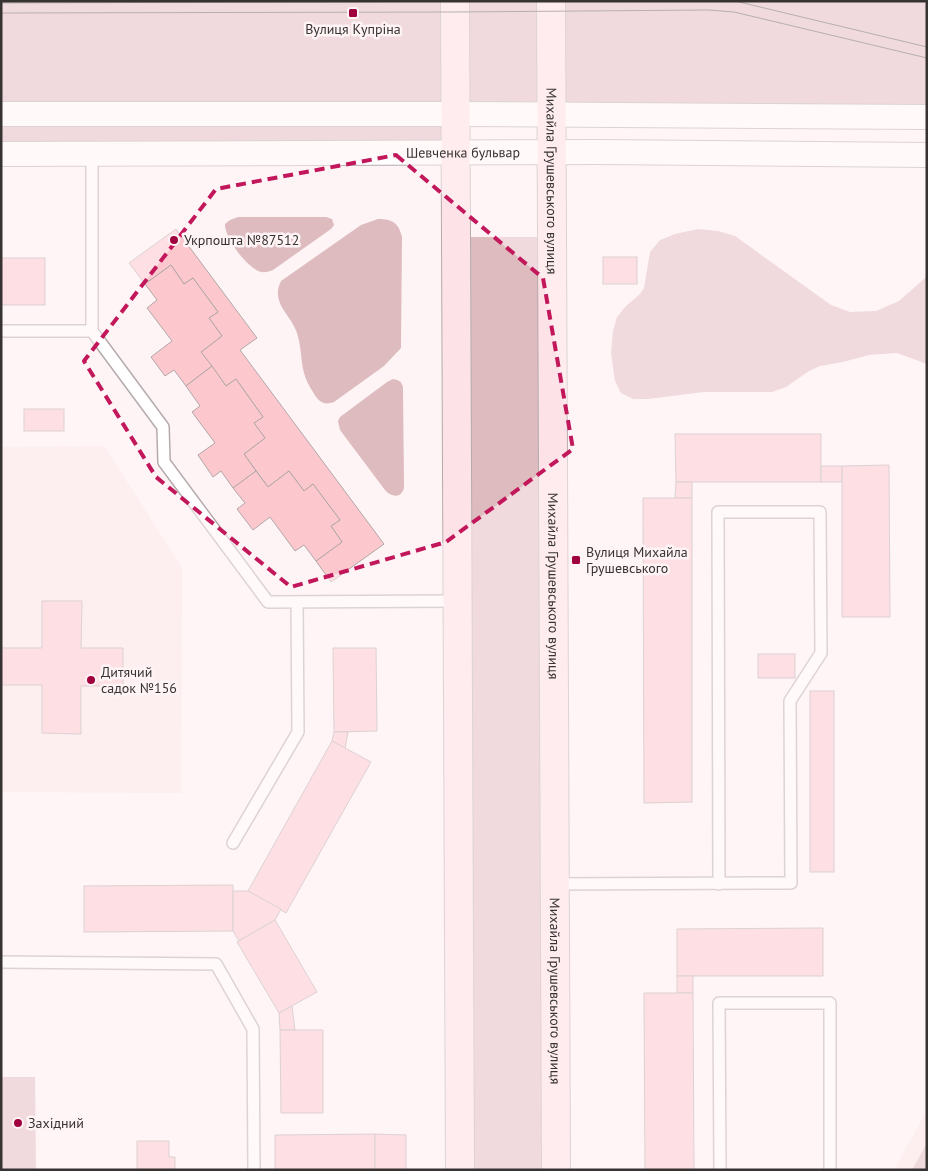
<svg xmlns="http://www.w3.org/2000/svg" width="928" height="1171" viewBox="0 0 928 1171" font-family="'PT Sans',sans-serif">
<rect width="100%" height="100%" fill="#fff4f5"/>
<g fill="#fae6e8">
<polygon points="104,446 182,568 181,793 1,792 1,447"/>
<polygon points="927,1111 927,1170 894,1170"/>
</g>
<g fill="#ddbbbf">
<polygon points="1,1 446,1 447,101 1,102"/>
<polygon points="463,1 541,1 542,103 464,102"/>
<polygon points="560,1 927,1 927,106 560,104"/>
<polygon points="447,122 447,144 1,145 1,123"/>
<path d="M 238,217 L 326,217 L 332,219 L 334,225 L 331,229 L 273,270 C 270,271 265,273 262,272 C 248,270 224,237 225,224 L 230,220 Z"/>
<path d="M 378,219 C 392,219 399,223 402,237 L 401,348 L 384,366 L 334,402 C 323,406 318,401 313,392 C 298,369 304,356 297,333 C 291,314 270,303 281,281 L 361,225 Z"/>
<polygon points="698,229 718,231 735,236 831,305 850,312 876,311 899,301 925,278 927,274 927,364 897,353 869,355 843,362 820,366 809,371 786,387 772,392 704,392 648,399 633,399 621,393 615,381 611,353 613,331 617,317 626,306 640,294 644,288 650,252 660,240 675,234"/>
<polygon points="467,237 542,237 545,1170 471,1170"/>
<path d="M 393,379 C 399,380 401,381 403,387 L 404,488 C 401,499 391,497 385,490 L 340,430 L 338,421 L 340,417 L 387,382 Z"/>
<polygon points="1,1077 35,1077 36,1170 1,1170"/>
<polygon points="927,1143 927,1170 912,1170"/>
</g>
<g fill="#fcc8ce" stroke="#b1a7a8">
<polygon points="176,229 257,338 240,350 384,544 331,582 316,561 342,542 331,526 340,520 313,484 304,491 289,471 268,487 244,454 265,438 254,423 263,417 236,379 226,386 201,352 222,336 209,318 218,312 193,278 184,284 171,265 145,284 129,263"/>
<rect x="603" y="257" width="34" height="27"/>
<rect x="1" y="258" width="44" height="47"/>
<polygon points="171,265 184,284 193,278 218,312 209,318 222,336 201,352 212,366 186,386 174,370 165,376 151,357 172,341 147,308 157,300 145,284"/>
<polygon points="212,366 226,386 236,379 263,417 254,423 265,438 244,454 256,471 233,488 221,471 213,477 198,455 215,443 192,412 200,406 186,386"/>
<rect x="24" y="409" width="40" height="22"/>
<polygon points="675,434 821,434 821,482 676,482"/>
<polygon points="889,465 890,617 842,617 842,466"/>
<rect x="821" y="466" width="21" height="16"/>
<polygon points="256,471 268,487 289,471 304,491 313,484 340,520 331,526 342,542 316,561 304,545 295,551 270,517 253,530 237,509 245,503 233,488"/>
<polygon points="676,482 692,482 692,498 675,498"/>
<polygon points="643,498 692,498 692,802 644,803"/>
<polygon points="42,601 82,601 81,648 123,648 123,686 81,686 81,734 42,733 42,685 1,685 1,648 42,648"/>
<polygon points="333,648 376,648 377,731 334,732"/>
<rect x="758" y="654" width="37" height="24"/>
<rect x="810" y="691" width="24" height="181"/>
<polygon points="334,732 348,732 345,748 332,741"/>
<polygon points="332,741 371,762 286,913 248,891"/>
<polygon points="233,885 233,931 84,932 84,886"/>
<polygon points="233,891 248,891 281,909 275,920 239,941 233,931"/>
<polygon points="275,920 317,992 279,1013 237,942"/>
<polygon points="823,928 823,976 677,976 677,929"/>
<rect x="677" y="976" width="16" height="17"/>
<polygon points="644,993 693,993 694,1170 645,1170"/>
<polygon points="292,1006 295,1030 280,1030 279,1013"/>
<polygon points="280,1030 323,1030 323,1113 281,1113"/>
<polygon points="375,1134 375,1170 275,1170 275,1135"/>
<polygon points="375,1134 406,1135 406,1170 375,1170"/>
<polygon points="137,1141 169,1141 169,1157 175,1157 175,1169 137,1170"/>
</g>
<g fill="none" stroke-linecap="round" stroke-linejoin="round">
<defs>
<g id="lane">
<polyline points="92,154 92,331 163,427 164,462 268,602 458,601"/>
<polyline points="1,331 92,331"/>
<polyline points="233,843 298,732 297,602"/>
<path d="M 555,884 C 633,884 712,884 791,883 L 790,701 L 821,653 L 820,512 L 718,512 L 719,884"/>
<polyline points="1,962 216,964 253,1029 254,1170"/>
<polyline points="720,1170 719,1003 830,1003 830,1170"/>
</g>
<g id="street">
<polyline points="1,114 456,114 927,117"/>
<path id="s1" d="M 1,154 L 599,152 L 927,155"/>
</g>
<g id="secondary">
<polyline points="455,1 460,1170"/>
<path id="s2" d="M 551,1 L 556,1170"/>
</g>
</defs>
<use href="#lane" stroke="#b5abac" stroke-width="14"/>
<use href="#street" stroke="#b5abac" stroke-width="26"/>
<use href="#secondary" stroke="#b5abac" stroke-width="30"/>
<use href="#lane" stroke="#fff" stroke-width="11"/>
<use href="#street" stroke="#fff" stroke-width="24"/>
<use href="#secondary" stroke="#fde3e7" stroke-width="28"/>
<g stroke="#605a5b" stroke-width="1">
<polyline points="735,1 927,47"/>
<polyline points="1,3 553,1"/>
<polyline points="1,13 455,12 708,10 734,12 927,58"/>
</g>
</g>
<path d="M0 0H928V1171H0ZM 396,155 L 543,278 L 573,449 L 446,542 L 291,587 L 156,477 L 84,361 L 216,189 Z" fill="#fff4f5" fill-opacity=".55" fill-rule="evenodd"/>
<path fill="none" stroke="#c2185b" stroke-width="4" stroke-dasharray="10 6" stroke-linejoin="round" d="M 396,155 L 543,278 L 573,449 L 446,542 L 291,587 L 156,477 L 84,361 L 216,189 Z"/>
<g fill="#a0013e" stroke="#fff4f5" stroke-width="2">
<rect x="348" y="8" width="10" height="10" rx="2.5"/>
<circle cx="174" cy="240" r="5"/>
<rect x="571" y="555" width="10" height="10" rx="2.5"/>
<circle cx="91" cy="680" r="5"/>
<circle cx="18" cy="1123" r="5"/>
</g>
<g text-anchor="middle" dominant-baseline="central" stroke-width="5" stroke-linejoin="round" paint-order="stroke">
<g font-size="14" fill="#373333" stroke="#fff4f5" text-anchor="start">
<text x="353" y="29" text-anchor="middle">Вулиця Купріна</text>
<text x="184" y="240">Укрпошта №87512</text>
<text x="586" y="552">Вулиця Михайла<tspan x="586" dy="16">Грушевського</tspan></text>
<text x="101" y="672">Дитячий<tspan x="101" dy="16">садок №156</tspan></text>
<text x="28" y="1123">Західний</text>
</g>
<g font-size="14" fill="#373333" stroke="#fff4f5">
<text stroke="none"><textPath href="#s1" startOffset="462">Шевченка бульвар</textPath></text>
<text stroke="none"><textPath href="#s2" startOffset="180">Михайла Грушевського вулиця</textPath></text>
<text stroke="none"><textPath href="#s2" startOffset="585">Михайла Грушевського вулиця</textPath></text>
<text stroke="none"><textPath href="#s2" startOffset="990">Михайла Грушевського вулиця</textPath></text>
</g>
</g>
<rect width="928" height="1171" fill="none" stroke="#373333" stroke-width="5"/>
</svg>
